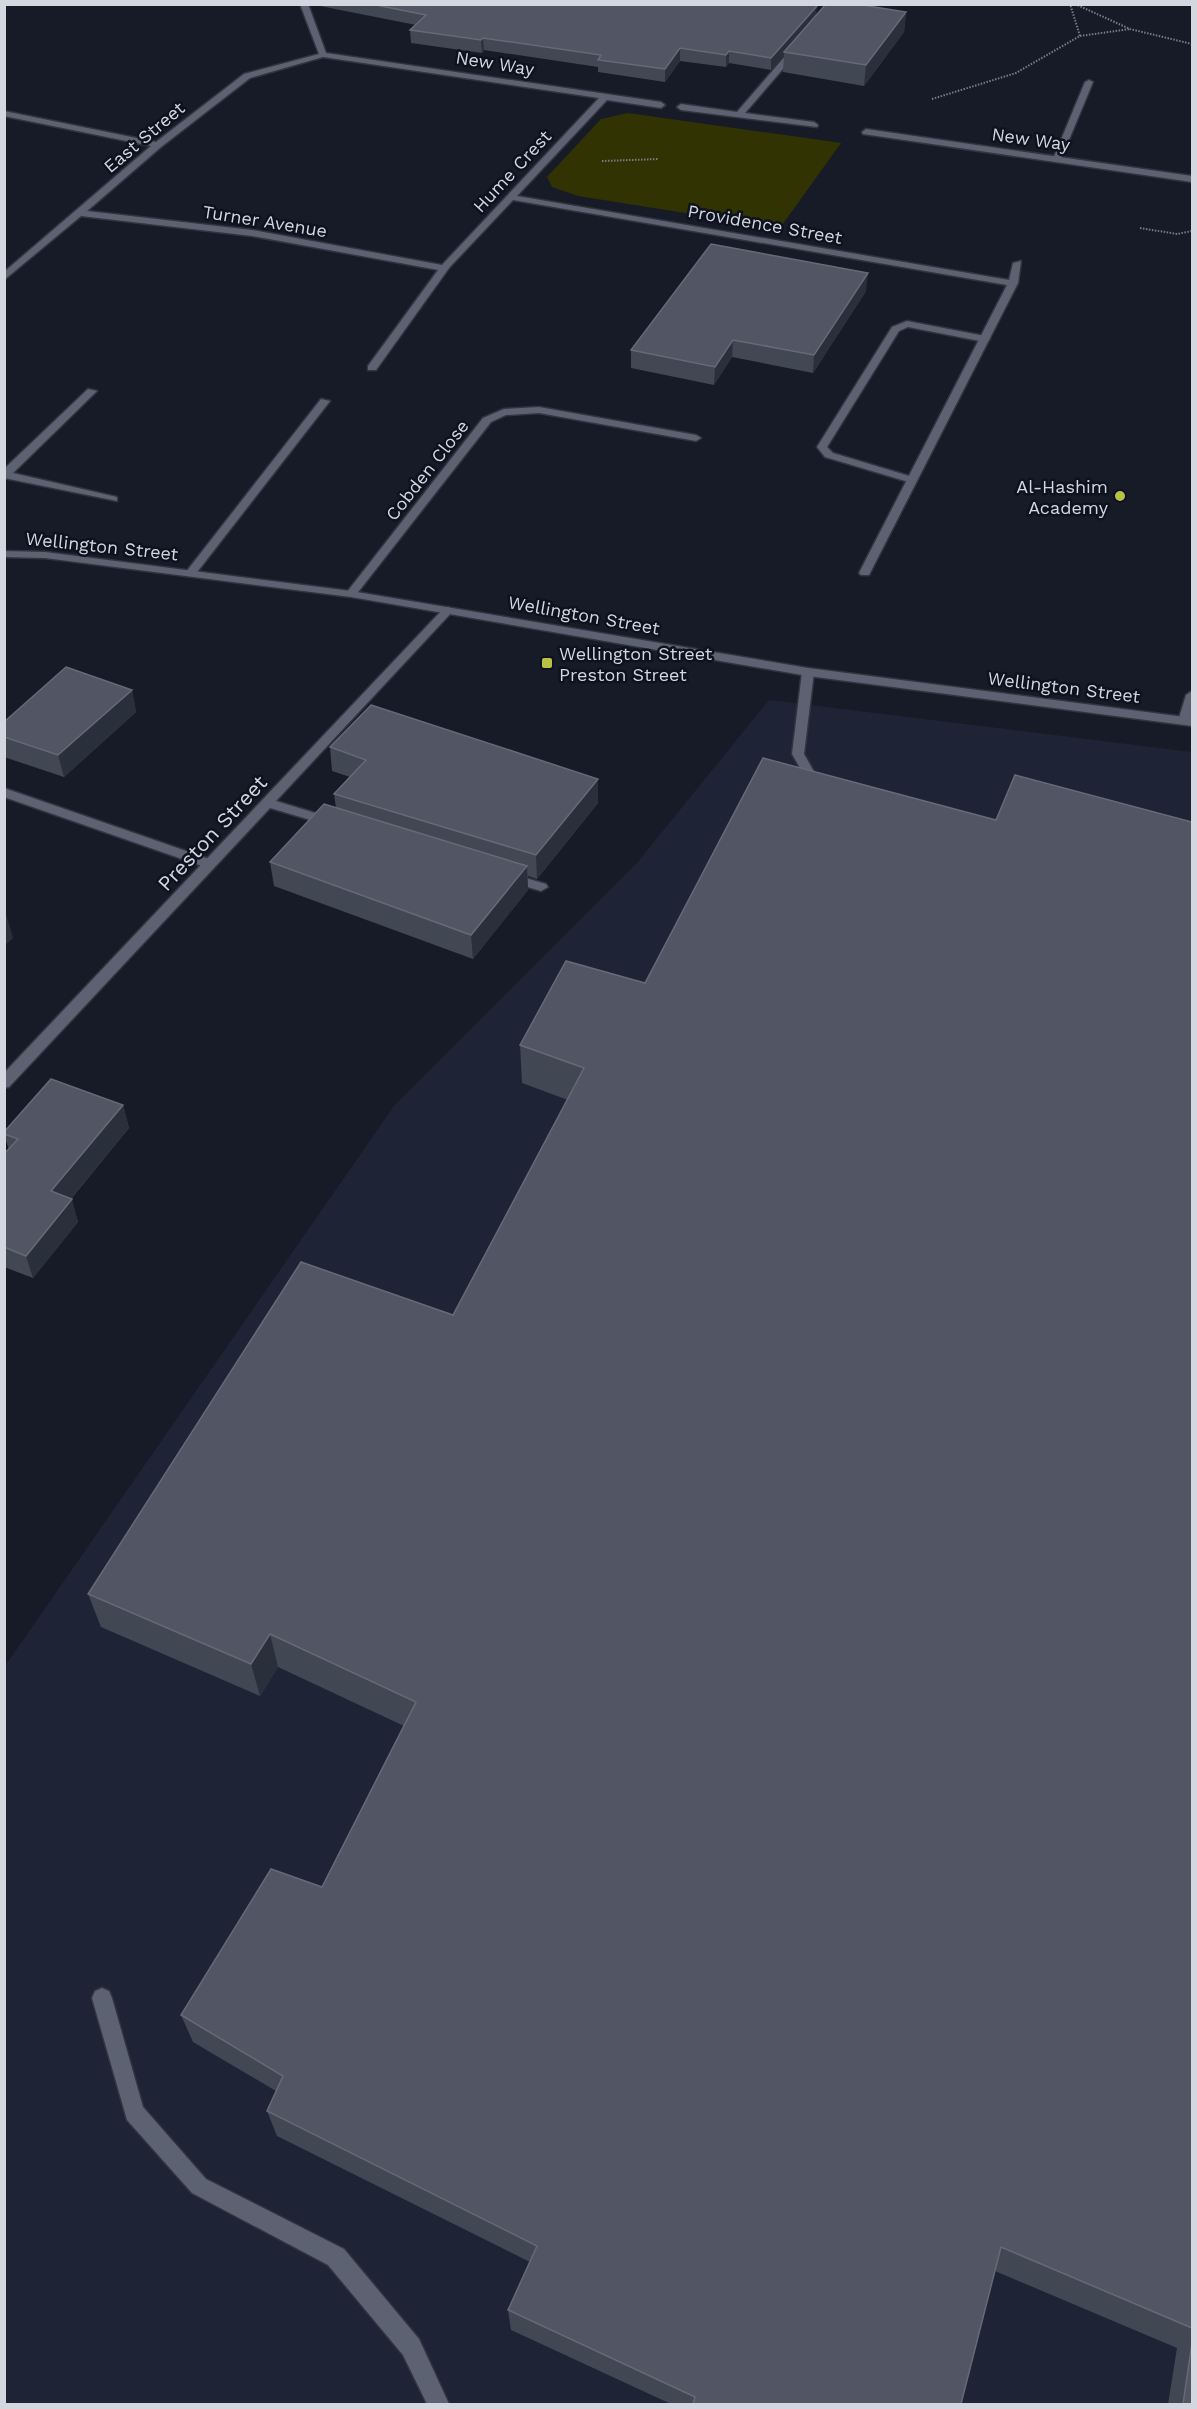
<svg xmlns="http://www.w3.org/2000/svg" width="1197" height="2409" viewBox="0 0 1197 2409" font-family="'Work Sans',sans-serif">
<rect width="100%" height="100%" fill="#171b28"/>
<polygon fill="#1e2435" points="769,700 1192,752 1192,2404 5,2404 5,1666 394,1106 636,864"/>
<polygon fill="#313302" points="628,113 841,143 780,228 578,196 552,187 547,177 601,119"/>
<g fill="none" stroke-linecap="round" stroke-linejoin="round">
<defs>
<g id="service">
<polygon points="1089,80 1093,82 1061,159 1054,161 1053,159 1085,82"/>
<polygon points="441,266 449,268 376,370 368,370 368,366"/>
<polygon points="907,321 985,336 990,339 985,342 908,327 899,331 827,447 833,453 916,478 916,482 912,483 825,457 817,447 892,327"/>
<polygon points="88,389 97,391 13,473 117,497 117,501 4,478 4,469"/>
<polygon points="321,399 330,401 194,576 186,576 186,572"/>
<polygon points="808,668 814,672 804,754 817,777 825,785 819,789 808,782 792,754 802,672"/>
<polygon points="4,788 215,861 216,864 210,868 205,867 4,797"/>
<polygon points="102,1988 109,1991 112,1998 143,2107 206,2179 344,2249 419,2339 449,2404 427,2404 403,2355 328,2265 192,2193 127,2120 92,1998 95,1991"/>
</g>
<g id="minor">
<path d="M 300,4 L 308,4 L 326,53 L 661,102 L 665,105 L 661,108 L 607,100 L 517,196 L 1009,280 L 1013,263 L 1021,261 L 1018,283 L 869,575 L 861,575 L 859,573 L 1007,285 L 513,200 L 447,270 L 444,271 L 252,236 L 81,216 L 4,280 L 4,272 L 151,146 L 4,116 L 4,111 L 156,142 L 244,74 L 319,54 ZM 323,57 L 599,98 L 442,265 L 252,230 L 87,211 L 161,147 L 250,78 Z"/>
<polygon points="793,47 800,49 745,113 814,122 818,125 817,127 681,110 677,107 681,104 737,112"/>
<polygon points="866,129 1192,176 1192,182 863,134 862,132"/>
<polygon points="539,407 696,435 701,438 696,441 539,413 506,415 491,422 355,596 347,596 347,592 483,418 504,409"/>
<polygon points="448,607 454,610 452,612 276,801 335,819 337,822 335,825 331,826 270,808 9,1087 4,1088 4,1073 444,608"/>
<path d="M 1192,691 C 1193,702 1194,714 1188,724 L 1180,724 L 1178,721 L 1186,695 Z"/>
<polygon points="509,873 546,884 548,887 541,891 504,880 502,877"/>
</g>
<polygon id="tertiary" points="4,551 45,552 351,591 808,668 1192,718 1192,726 808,676 351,597 45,558 4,557"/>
</defs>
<use href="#service" stroke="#32343e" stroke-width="3"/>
<use href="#minor" stroke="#32343e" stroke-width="3"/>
<use href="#tertiary" stroke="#32343e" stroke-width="3"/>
<g stroke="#787c87" stroke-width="2" stroke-dasharray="1.5 1.5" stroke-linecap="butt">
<polyline points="1075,4 1130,29 1192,44"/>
<polyline points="1080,36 1130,29"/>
<polyline points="932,99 1016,73 1080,36 1070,4"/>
<polyline points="602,161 659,159"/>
<polyline points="1140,228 1177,234 1192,231"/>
</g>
<use href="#service" fill="#5d6272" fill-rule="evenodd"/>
<use href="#minor" fill="#5d6272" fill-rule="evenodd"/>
<use href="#tertiary" fill="#5d6272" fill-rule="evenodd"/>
</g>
<g fill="#424754">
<polygon points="310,4 804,4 816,16 906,12 904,32 864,86 783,72 784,55 771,70 729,63 726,67 680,61 665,82 598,72 598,67 484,50 482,53 411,43 410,30 416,25"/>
<polygon points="866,291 813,373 732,357 714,385 631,368 631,350"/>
<polygon points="132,690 136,712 64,777 4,757 4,722"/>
<polygon points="330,747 598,803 537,879 528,876 528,890 473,959 274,886 270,862 336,808 334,794 350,777 332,771"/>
<polygon points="996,820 1192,822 1192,2404 1168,2404 1177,2348 995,2271 961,2404 671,2404 511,2330 508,2310 530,2262 277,2136 267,2111 276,2091 193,2042 181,2015 322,1887 404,1726 278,1667 260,1696 101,1627 88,1594 453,1315 568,1100 522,1083 520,1045 645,983"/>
<polygon points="123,1105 129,1128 71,1199 78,1222 33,1278 4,1267 4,1154 9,1149 4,1136 4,1132"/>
</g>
<g fill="#2a2f3c">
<polygon points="817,6 816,19 784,52 784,55 771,70 771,58"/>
<polygon points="906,12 904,32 864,86 866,65"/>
<polygon points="483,38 484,50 482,53 481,40"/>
<polygon points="680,48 680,61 665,82 665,69"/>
<polygon points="729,51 729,63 726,67 726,55"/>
<polygon points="868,273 866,291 813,373 814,355"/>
<polygon points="733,340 732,357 714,385 715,367"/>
<polygon points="132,690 136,712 64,777 58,755"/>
<polygon points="598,779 598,803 537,879 536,855"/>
<polygon points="527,866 528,890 473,959 471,935"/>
<polygon points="6,914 13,938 4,946 4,916"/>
<polygon points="123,1105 129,1128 58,1214 51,1191"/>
<polygon points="72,1199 78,1222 33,1278 26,1256"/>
<polygon points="270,1634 278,1667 260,1696 251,1664"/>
</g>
<g fill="#525664" stroke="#666a77" stroke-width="1.5">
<polygon points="371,4 804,4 817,6 771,58 729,51 726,55 680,48 665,69 598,60 601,55 483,38 481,40 410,30 426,15"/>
<polygon points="826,4 856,4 906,12 866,65 784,52"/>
<polygon points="711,244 868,273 814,355 733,340 715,367 631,350"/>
<polygon points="66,667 132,690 58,755 4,737 4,722"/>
<polygon points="371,705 598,779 536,855 334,794 366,760 330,747"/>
<polygon points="763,758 996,820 1015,775 1192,822 1192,2328 1001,2247 961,2404 693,2404 695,2397 508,2310 537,2246 267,2111 283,2076 181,2015 271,1869 322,1887 416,1702 270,1634 251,1664 88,1594 301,1262 453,1315 584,1068 520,1045 566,961 645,983"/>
<polygon points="324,804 527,866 471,935 270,862"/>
<polygon points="51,1079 123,1105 51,1191 72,1199 26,1256 4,1247 4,1154 18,1139 4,1134 4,1132"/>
<polygon points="1192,2343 1192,2404 1183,2404"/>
</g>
<g fill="#b9c046" stroke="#0e121e" stroke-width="2">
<circle cx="1120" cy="496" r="6"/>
<rect x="541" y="657" width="12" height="12" rx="3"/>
</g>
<g text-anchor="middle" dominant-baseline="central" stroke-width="5" stroke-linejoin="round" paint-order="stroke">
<g font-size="18" fill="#d4d7e0" stroke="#0e121e">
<text transform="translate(495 63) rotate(9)">New Way</text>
<text transform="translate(144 137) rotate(-40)">East Street</text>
<text transform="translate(1031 139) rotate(8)">New Way</text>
<text transform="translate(512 171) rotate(-47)">Hume Crest</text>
<text transform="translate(265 221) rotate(9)">Turner Avenue</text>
<text transform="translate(765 224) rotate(10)">Providence Street</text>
<text transform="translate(427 470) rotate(-52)">Cobden Close</text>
<text transform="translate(102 546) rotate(6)">Wellington Street</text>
<text transform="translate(584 615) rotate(10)">Wellington Street</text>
<text transform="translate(1064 687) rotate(7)">Wellington Street</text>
</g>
<g font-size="18" fill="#d4d7e0" stroke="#0e121e" text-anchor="end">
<text x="1108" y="486">Al-Hashim<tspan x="1108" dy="21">Academy</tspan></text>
<text x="559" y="653" text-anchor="start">Wellington Street<tspan x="559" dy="21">Preston Street</tspan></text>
</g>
<g font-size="21" fill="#d4d7e0" stroke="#0e121e">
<text transform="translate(212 833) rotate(-47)">Preston Street</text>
</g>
</g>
<rect width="1197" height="2409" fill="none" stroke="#d4d7e0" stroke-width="12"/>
</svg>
